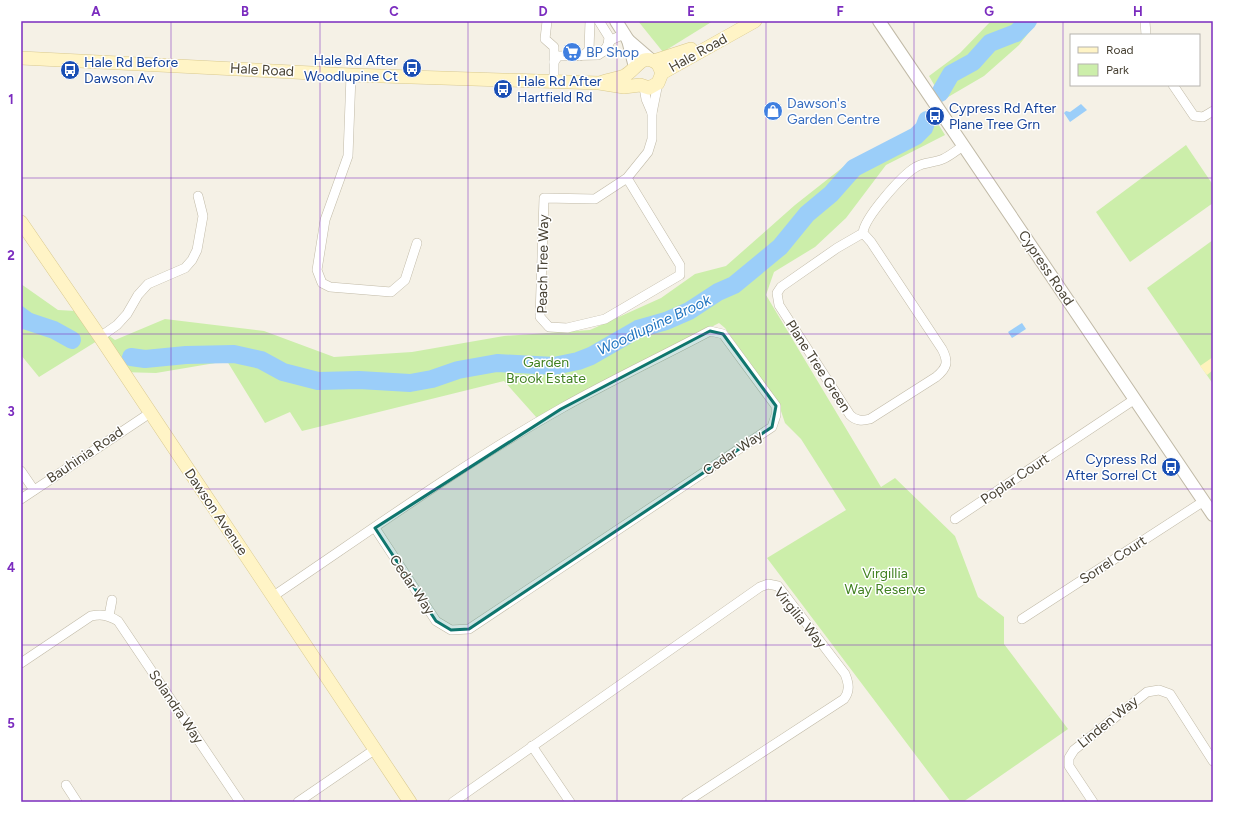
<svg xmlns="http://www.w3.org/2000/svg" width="1234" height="823" viewBox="0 0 1234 823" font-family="Figtree,sans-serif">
<rect width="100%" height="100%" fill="#f5f1e6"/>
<g fill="#cea">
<polygon points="638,21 713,21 663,52"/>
<polygon points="991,21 1038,21 1019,45 984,76 943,100 929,76 960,53"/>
<polygon points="937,122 945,135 886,165 846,218 815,247 774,272 766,295 881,487 895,478 955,536 978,597 1004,617 1004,644 1068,729 963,802 951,802 767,558 846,510 801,439 785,423 779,405 725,328 719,323 537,418 504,381 302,431 290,412 265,423 227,361 156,373 120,372 97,341 39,377 21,355 21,284 58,310 76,311 115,340 165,319 264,331 334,357 412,352 504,336 590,330 661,298 695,274 726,266 795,205 852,160 889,141"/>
<polygon points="1186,145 1213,185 1213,203 1130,262 1096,212"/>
<polygon points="1213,240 1213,384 1147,288"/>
</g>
<polygon fill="#fef3bd" points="1213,357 1213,370 1207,375 1200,366"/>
<g fill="#9bcef9">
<polygon points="1081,104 1087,110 1070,122 1064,113 1066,111 1070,112"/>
<polygon points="21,305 37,317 33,327 21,324"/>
<polygon points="1022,323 1026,329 1012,338 1008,332"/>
</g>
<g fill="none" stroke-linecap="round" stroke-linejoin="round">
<g stroke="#9bcef9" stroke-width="18">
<polyline points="940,93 951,74 973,62 990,43 1016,33 1028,21"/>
<polyline points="21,319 54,330 72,340"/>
<polyline points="131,357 145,359 186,355 234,354 261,360 283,372 318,381 359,380 410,383 432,379 458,370 497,363 554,366 578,361 591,356 638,329 666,321 689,311 718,292 734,285 780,247 807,214 831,194 854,168 916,136 924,128 927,120"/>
</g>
<defs>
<g id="minor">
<polyline points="547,21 545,39 554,47 554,62"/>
<polyline points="599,21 609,37 608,45"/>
<polyline points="1145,21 1146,35"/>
<polyline points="579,56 585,54 589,50 590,21"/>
<polyline points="351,75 348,156 325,220 317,270 322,283 330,287 391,292 405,280 417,243"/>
<polyline points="554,82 554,62 558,56 598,55 604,51 611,40 624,34"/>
<polyline points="1173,85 1194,116 1203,117 1213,111"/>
<polyline points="644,87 646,99 652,113"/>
<polyline points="627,178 680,265 680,275 605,319 567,328 549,327 540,317 544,198 595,199 627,178 648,152 652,139 652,113 658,83"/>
<path d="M 863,233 L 871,242 L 942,349 C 949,362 947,368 936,377 L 870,419 C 862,421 856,421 850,415 L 779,305 L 777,293 L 781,287 L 837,248 L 863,233 C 864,218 902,175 916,167 C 924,162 934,163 943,159 C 950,156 957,150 963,146"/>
<polyline points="100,337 117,325 127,314 138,295 148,284 185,268 192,260 197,250 203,216 198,196"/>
<polyline points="21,471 34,490"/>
<polyline points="21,499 150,413"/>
<polyline points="955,519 1135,399"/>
<path d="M 272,597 C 367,533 461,465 562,408 C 610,381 661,357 710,331 L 723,334 L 776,406 L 776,415 L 772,427 L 469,629 L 451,630 L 436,621 L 375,528"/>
<polyline points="109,616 112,600"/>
<polyline points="1022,619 1204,501"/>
<path d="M 21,663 L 91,616 C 102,614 108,615 118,621 L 240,802"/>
<polyline points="532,746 570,802"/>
<polyline points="66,785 77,802"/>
<polyline points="298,802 374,750"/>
<path d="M 453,802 L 760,587 L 768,584 L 778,586 L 845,674 C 849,684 850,691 844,699 L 686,802"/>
<polyline points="1093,802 1069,766 1069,758 1074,750 1147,692 1159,690 1170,694 1213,761"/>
</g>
<g id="tertiary">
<polyline points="616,21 628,40 650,59"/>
<polyline points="879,21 1213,515"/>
<polyline points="628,40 635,67"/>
</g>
<g id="secondary">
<path d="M 21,58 L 351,75 L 599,83 L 624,87 L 640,85 L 649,88 L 658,83 L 662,73 L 658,64 C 641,51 637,70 624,76 C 616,79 607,80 599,83"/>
<polyline points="654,61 691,49"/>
<polyline points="662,73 755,21"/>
<polyline points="21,222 100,337 410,802"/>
</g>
</defs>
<use href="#minor" stroke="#c1baa7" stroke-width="10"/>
<use href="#tertiary" stroke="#c1baa7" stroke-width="14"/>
<use href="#secondary" stroke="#daca90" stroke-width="14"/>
<use href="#minor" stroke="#fff" stroke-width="9"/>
<use href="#tertiary" stroke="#fff" stroke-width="12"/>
<use href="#secondary" stroke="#fff4c6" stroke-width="13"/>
</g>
<path fill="#0f766e" fill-opacity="0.2" stroke="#0f766e" stroke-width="3" stroke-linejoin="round" d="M 710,331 L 723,334 L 776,406 L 772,427 L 469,629 L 451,630 L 436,621 L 375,528 L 561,409 Z"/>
<path fill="none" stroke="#7b2cbf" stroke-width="1" stroke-opacity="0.55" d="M 171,21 L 171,802M 320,21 L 320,802M 468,21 L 468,802M 617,21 L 617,802M 766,21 L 766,802M 914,21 L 914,802M 1063,21 L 1063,802M 21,178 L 1213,178M 21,334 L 1213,334M 21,489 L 1213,489M 21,645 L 1213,645"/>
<defs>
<symbol id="supermarket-disc" viewBox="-11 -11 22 22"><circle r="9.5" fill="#3f7fe0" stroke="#fff"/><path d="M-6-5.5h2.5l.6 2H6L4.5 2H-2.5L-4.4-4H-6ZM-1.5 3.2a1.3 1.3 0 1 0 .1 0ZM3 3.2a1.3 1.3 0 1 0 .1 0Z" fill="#fff"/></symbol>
<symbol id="bus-disc" viewBox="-11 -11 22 22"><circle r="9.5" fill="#1a4fb4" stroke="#fff"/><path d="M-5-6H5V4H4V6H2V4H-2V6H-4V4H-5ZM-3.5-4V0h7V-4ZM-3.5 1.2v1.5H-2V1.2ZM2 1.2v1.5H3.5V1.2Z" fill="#fff"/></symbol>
<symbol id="shop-disc" viewBox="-11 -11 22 22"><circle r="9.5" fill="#3f7fe0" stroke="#fff"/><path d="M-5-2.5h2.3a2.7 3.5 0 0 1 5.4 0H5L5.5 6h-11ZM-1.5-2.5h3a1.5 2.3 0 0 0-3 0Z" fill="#fff"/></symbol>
</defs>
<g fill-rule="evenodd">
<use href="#supermarket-disc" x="561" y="41" width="22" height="22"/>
<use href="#bus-disc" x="401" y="57" width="22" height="22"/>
<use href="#bus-disc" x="59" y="59" width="22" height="22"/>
<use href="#bus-disc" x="492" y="78" width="22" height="22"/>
<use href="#shop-disc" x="762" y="100" width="22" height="22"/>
<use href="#bus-disc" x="924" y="105" width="22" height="22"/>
<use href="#bus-disc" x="1160" y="456" width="22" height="22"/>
</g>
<g text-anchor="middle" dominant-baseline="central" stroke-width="3" stroke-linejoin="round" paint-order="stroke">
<g font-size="14" fill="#366cbe" stroke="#fff" text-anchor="start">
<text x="586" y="52">BP Shop</text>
<text x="787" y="103">Dawson's<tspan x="787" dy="16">Garden Centre</tspan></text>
</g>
<g font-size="14" fill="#484234" stroke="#fff">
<text transform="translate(698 53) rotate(-29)">Hale Road</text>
<text transform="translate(262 70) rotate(3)">Hale Road</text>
<text transform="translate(543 264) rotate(-89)">Peach Tree Way</text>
<text transform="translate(1046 268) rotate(56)">Cypress Road</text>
<text transform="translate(818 366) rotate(57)">Plane Tree Green</text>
<text transform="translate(733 453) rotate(-34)">Cedar Way</text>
<text transform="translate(85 455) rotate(-34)">Bauhinia Road</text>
<text transform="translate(1015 479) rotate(-34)">Poplar Court</text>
<text transform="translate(216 512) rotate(56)">Dawson Avenue</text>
<text transform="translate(1113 560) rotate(-33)">Sorrel Court</text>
<text transform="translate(412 585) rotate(56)">Cedar Way</text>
<text transform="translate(800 618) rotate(51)">Virgilia Way</text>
<text transform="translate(176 707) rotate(56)">Solandra Way</text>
<text transform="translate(1108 722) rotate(-39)">Linden Way</text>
</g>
<g font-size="14" fill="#164399" stroke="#fff" text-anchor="start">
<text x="398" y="60" text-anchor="end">Hale Rd After<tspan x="398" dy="16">Woodlupine Ct</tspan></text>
<text x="84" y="62">Hale Rd Before<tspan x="84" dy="16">Dawson Av</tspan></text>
<text x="517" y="81">Hale Rd After<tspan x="517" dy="16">Hartfield Rd</tspan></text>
<text x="949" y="108">Cypress Rd After<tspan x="949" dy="16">Plane Tree Grn</tspan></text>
<text x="1157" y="459" text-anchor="end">Cypress Rd<tspan x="1157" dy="16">After Sorrel Ct</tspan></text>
</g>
<g font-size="14" fill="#408120" stroke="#fff">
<text x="546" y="362">Garden<tspan x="546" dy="16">Brook Estate</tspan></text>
<text x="885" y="573">Virgillia<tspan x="885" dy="16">Way Reserve</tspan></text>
</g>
<g font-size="15" font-style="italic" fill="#2075c1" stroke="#fff">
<text transform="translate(654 325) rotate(-25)">Woodlupine Brook</text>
</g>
</g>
<rect width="1234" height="823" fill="none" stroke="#ffffff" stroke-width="44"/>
<rect x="1070" y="34" width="130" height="52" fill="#ffffff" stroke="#b6b3ae"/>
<rect x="1078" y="47" width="20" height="6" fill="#fff4c6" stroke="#b6b3ae"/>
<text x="1106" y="54" font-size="12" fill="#484234">Road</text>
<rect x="1078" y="64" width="20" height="12" fill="#cceeaa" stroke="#b6b3ae"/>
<text x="1106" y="74" font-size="12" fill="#484234">Park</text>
<rect x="22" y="22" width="1190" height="779" fill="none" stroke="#7b2cbf" stroke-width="1.5"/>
<g font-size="13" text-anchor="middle" font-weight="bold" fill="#7b2cbf">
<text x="96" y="16">A</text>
<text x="245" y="16">B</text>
<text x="394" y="16">C</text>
<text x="543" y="16">D</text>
<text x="691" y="16">E</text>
<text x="840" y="16">F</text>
<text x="989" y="16">G</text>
<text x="1138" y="16">H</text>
<text x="11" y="104">1</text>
<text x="11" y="260">2</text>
<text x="11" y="416">3</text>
<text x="11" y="572">4</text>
<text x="11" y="728">5</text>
</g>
</svg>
